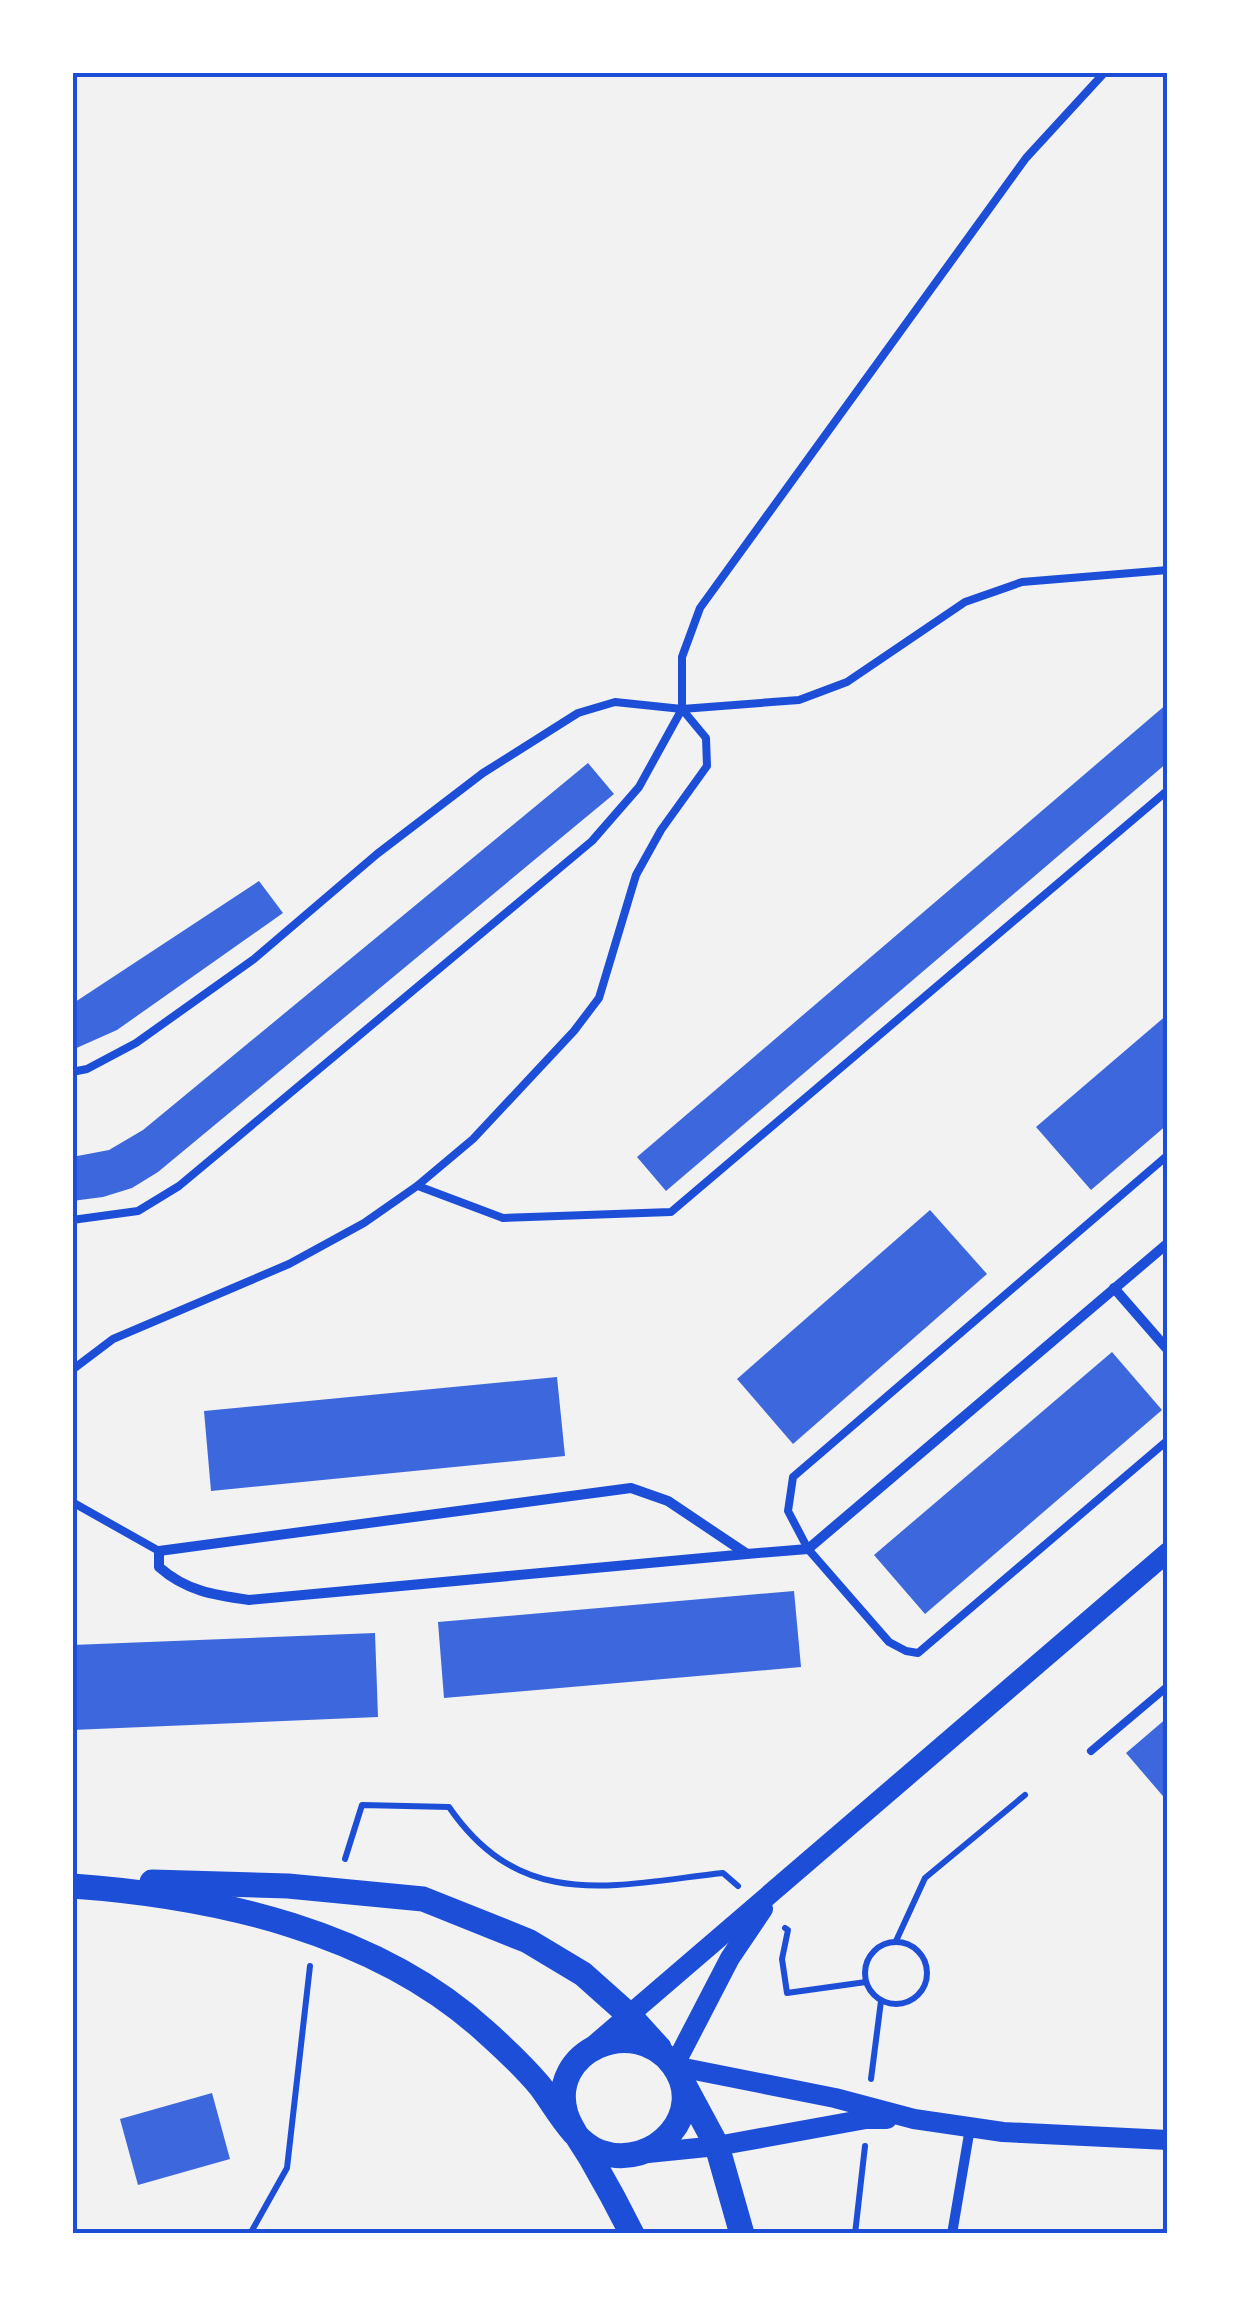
<svg xmlns="http://www.w3.org/2000/svg" width="1240" height="2306" viewBox="0 0 1240 2306" font-family="'Nunito Sans',sans-serif">
<rect width="100%" height="100%" fill="#f2f2f2"/>
<g fill="#3d67dc">
<polygon points="1168,703 1168,762 666,1191 637,1157"/>
<polygon points="588,763 614,794 158,1172 132,1188 103,1197 72,1201 72,1157 109,1150 143,1130"/>
<polygon points="259,881 283,913 117,1030 72,1050 72,1004"/>
<polygon points="1168,1014 1168,1124 1091,1190 1036,1127"/>
<polygon points="930,1210 987,1274 793,1444 737,1379"/>
<polygon points="1112,1352 1162,1410 925,1614 874,1555"/>
<polygon points="557,1377 565,1456 211,1491 204,1411"/>
<polygon points="794,1591 801,1667 444,1698 438,1622"/>
<polygon points="375,1633 378,1717 72,1730 72,1645"/>
<polygon points="1168,1717 1168,1802 1126,1753"/>
<polygon points="212,2093 230,2159 138,2185 120,2119"/>
</g>
<g fill="none" stroke-linecap="round" stroke-linejoin="round">
<g stroke="#1d4ed8" stroke-width="6">
<path d="M 345,1859 L 362,1805 L 449,1807 C 522,1913 613,1885 723,1873 L 738,1886"/>
<polyline points="785,1928 788,1930 782,1959 787,1993 866,1982"/>
<polyline points="896,1941 925,1878 1025,1795"/>
<circle cx="896" cy="1973" r="31"/>
<polyline points="871,2079 881,2001"/>
<polyline points="250,2234 287,2168 310,1966"/>
<polyline points="855,2234 865,2146"/>
</g>
<g stroke="#1d4ed8" stroke-width="8">
<polyline points="72,1072 87,1069 136,1043 254,959 377,854 483,773 578,713 615,702 682,709 799,700 847,682 965,602 1022,582 1168,570"/>
<polyline points="1168,1155 793,1477 788,1511 808,1549 889,1642 906,1651 918,1653 1168,1440"/>
<polyline points="418,1186 503,1218 671,1212 1168,790"/>
<polyline points="72,1220 138,1211 179,1186 592,841 639,787 682,709 682,657 700,608 1026,158 1105,72"/>
<polyline points="72,1370 113,1339 289,1264 364,1223 417,1186 473,1139 574,1031 599,998 636,875 661,830 707,766 706,738 682,709"/>
<polyline points="72,1502 159,1551"/>
<polyline points="1091,1751 1168,1686"/>
<polyline points="1162,2234 1168,2230"/>
</g>
<g stroke="#1d4ed8" stroke-width="10">
<polyline points="1114,1288 1168,1350"/>
<path d="M 747,1554 L 668,1501 L 631,1488 L 159,1551 L 159,1567 C 186,1591 214,1595 249,1600 L 747,1554 L 808,1549 L 1168,1243"/>
<polyline points="952,2234 970,2128"/>
</g>
<g stroke="#1d4ed8" stroke-width="20">
<polyline points="763,1909 730,1958 674,2066 835,2098 914,2119 1003,2132 1168,2140"/>
<polyline points="593,2046 1168,1552"/>
<polyline points="648,2153 717,2146 866,2119 887,2119"/>
</g>
<g stroke="#1d4ed8" stroke-width="25">
<polyline points="152,1882 288,1886 423,1899 528,1941 583,1974 629,2015 659,2048"/>
<path d="M 72,1886 C 215,1896 377,1932 486,2032 C 505,2049 524,2067 540,2086 C 556,2107 574,2143 600,2152 C 655,2171 708,2112 673,2065 C 634,2013 547,2051 566,2114 C 571,2130 584,2146 592,2160 C 606,2184 619,2208 632,2234"/>
<polyline points="682,2081 717,2146 742,2234"/>
</g>
</g>
<rect width="1240" height="2306" fill="none" stroke="#ffffff" stroke-width="150"/>
<rect x="75" y="75" width="1090" height="2156" fill="none" stroke="#1d4ed8" stroke-width="4"/>
</svg>
